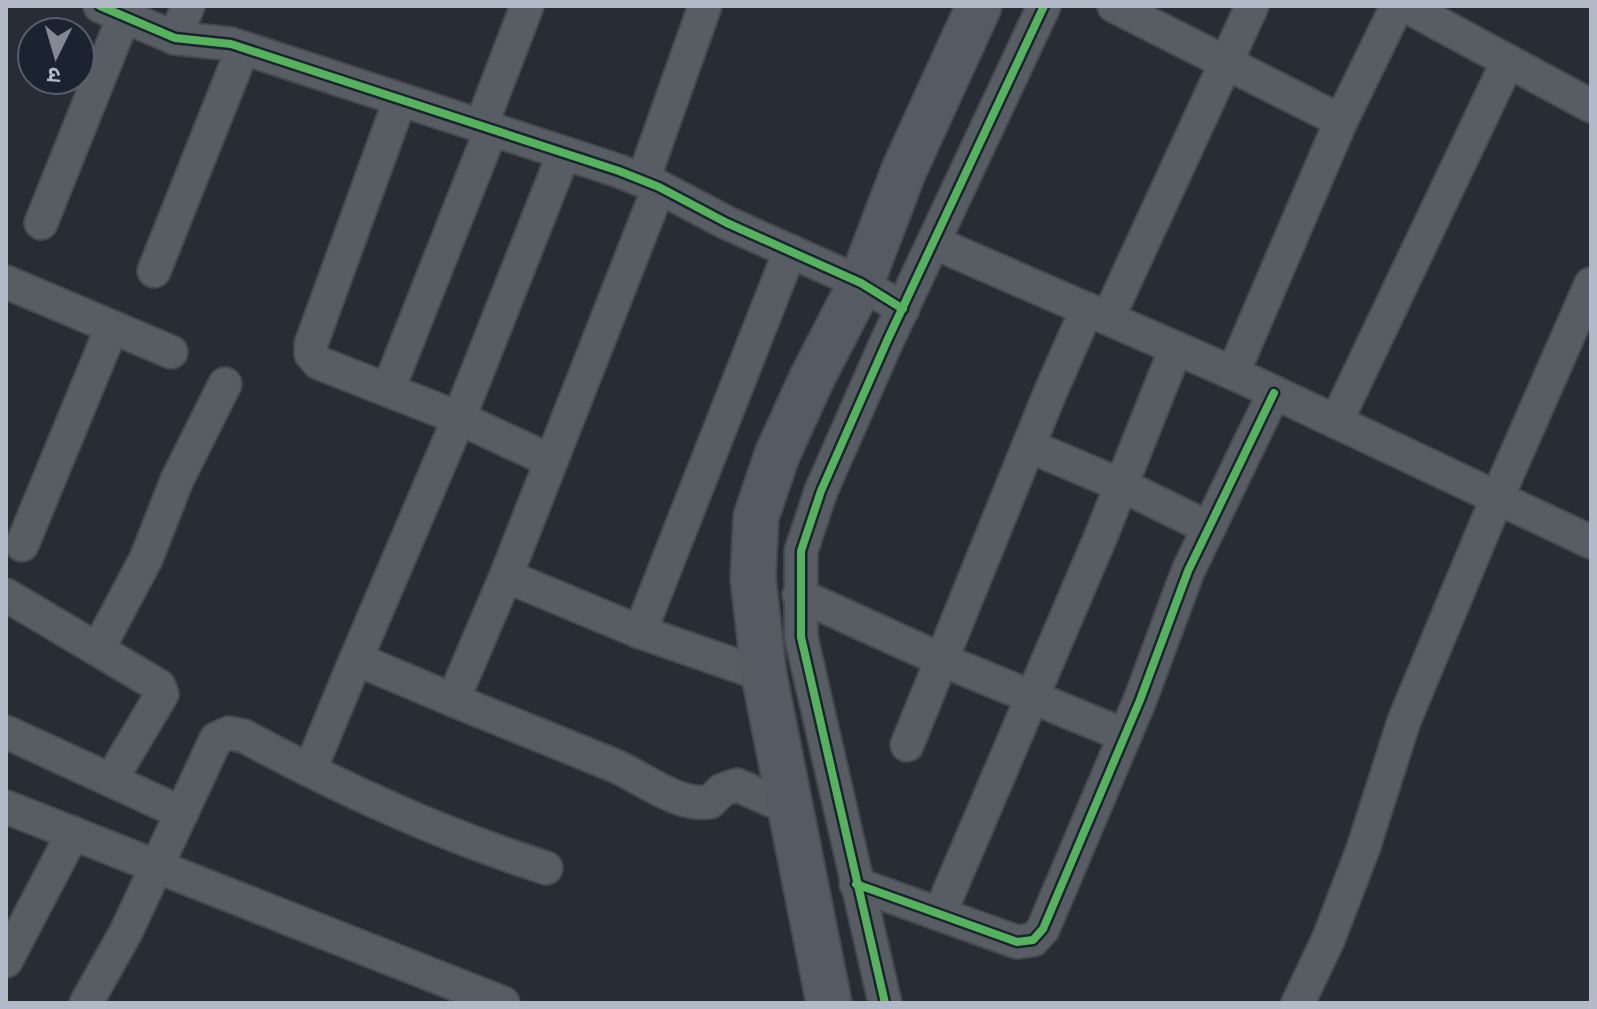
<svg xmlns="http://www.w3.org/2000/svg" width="1597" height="1009" viewBox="0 0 1597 1009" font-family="Lato,'Noto Sans Devanagari',sans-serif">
<rect width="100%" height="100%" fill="#282d35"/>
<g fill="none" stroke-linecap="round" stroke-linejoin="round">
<defs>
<g id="street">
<polyline points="100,6 175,38 231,44 619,171 659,187 727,223 861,283 903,309"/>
<polyline points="1114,6 1341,121 1233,373"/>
<polyline points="1406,6 1591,106"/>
<polyline points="175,38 188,6"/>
<polyline points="400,100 311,344 311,354 319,363 459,418 551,461"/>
<polyline points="1341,121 1397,6"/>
<polyline points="481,126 527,6"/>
<polyline points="643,180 705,6"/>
<polyline points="41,223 124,16"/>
<polyline points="935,243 1233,373 1591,542"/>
<polyline points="154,271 243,48"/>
<polyline points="6,282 171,352"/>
<polyline points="1108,318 1252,6"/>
<polyline points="388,390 491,130"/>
<polyline points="1336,422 1508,61"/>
<polyline points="1029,446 1121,485 1209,528"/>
<polyline points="22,545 112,327"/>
<path d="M 506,576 L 453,700 C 506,722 560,743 613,765 C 642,777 677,807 710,802 L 722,790 L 737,785 L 791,809"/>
<polyline points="6,595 159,686 162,694 111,780"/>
<polyline points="799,595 942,660 1124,735"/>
<polyline points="640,632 506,576 659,187"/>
<polyline points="98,649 146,559 177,480 225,384"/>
<polyline points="764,675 640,632 790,251"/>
<polyline points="453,700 356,659 459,418 564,153"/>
<polyline points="6,732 182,813"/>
<polyline points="907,745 1050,393 1087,309"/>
<polyline points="310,770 356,659"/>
<polyline points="6,807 503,1003"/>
<polyline points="856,884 1017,942 1033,940 1043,929 1140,700 1188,571 1274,393"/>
<polyline points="940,913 1101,536 1176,348"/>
<polyline points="6,961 73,833"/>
<path d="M 86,1003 L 126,932 L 216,739 L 229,733 L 244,736 C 344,790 438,833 546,868"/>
<polyline points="885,1003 801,637 801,551 821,491 887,341 1044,6"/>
<polyline points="1298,1003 1328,940 1363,849 1404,721 1497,498 1591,284"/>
</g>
<polyline id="secondary" points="829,1003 764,675 753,578 756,517 777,455 812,378 861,283 904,170 979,6"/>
</defs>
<use href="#street" stroke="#45484f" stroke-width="36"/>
<use href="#secondary" stroke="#45484f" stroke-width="48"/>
<use href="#street" stroke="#585c63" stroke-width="32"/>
<use href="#secondary" stroke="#565a62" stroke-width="44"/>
<defs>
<g id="cycleway">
<polyline points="100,6 175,38 231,44 619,171 659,187 727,223 861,283 903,309"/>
<polyline points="856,884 1017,942 1033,940 1043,929 1140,700 1188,571 1274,393"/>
<polyline points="885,1003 801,637 801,551 821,491 887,341 1044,6"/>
</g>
</defs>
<use href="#cycleway" stroke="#1c2330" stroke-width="13"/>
<use href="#cycleway" stroke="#56b35d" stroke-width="8"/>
</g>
<rect width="1597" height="1009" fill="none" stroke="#b2b9c7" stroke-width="16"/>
<g transform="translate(56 56) rotate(185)"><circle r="38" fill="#1c2330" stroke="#585f6c" stroke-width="2"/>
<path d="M0-6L14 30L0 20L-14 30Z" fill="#828894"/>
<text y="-12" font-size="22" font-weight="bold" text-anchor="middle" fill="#b2b9c7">उ</text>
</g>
</svg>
